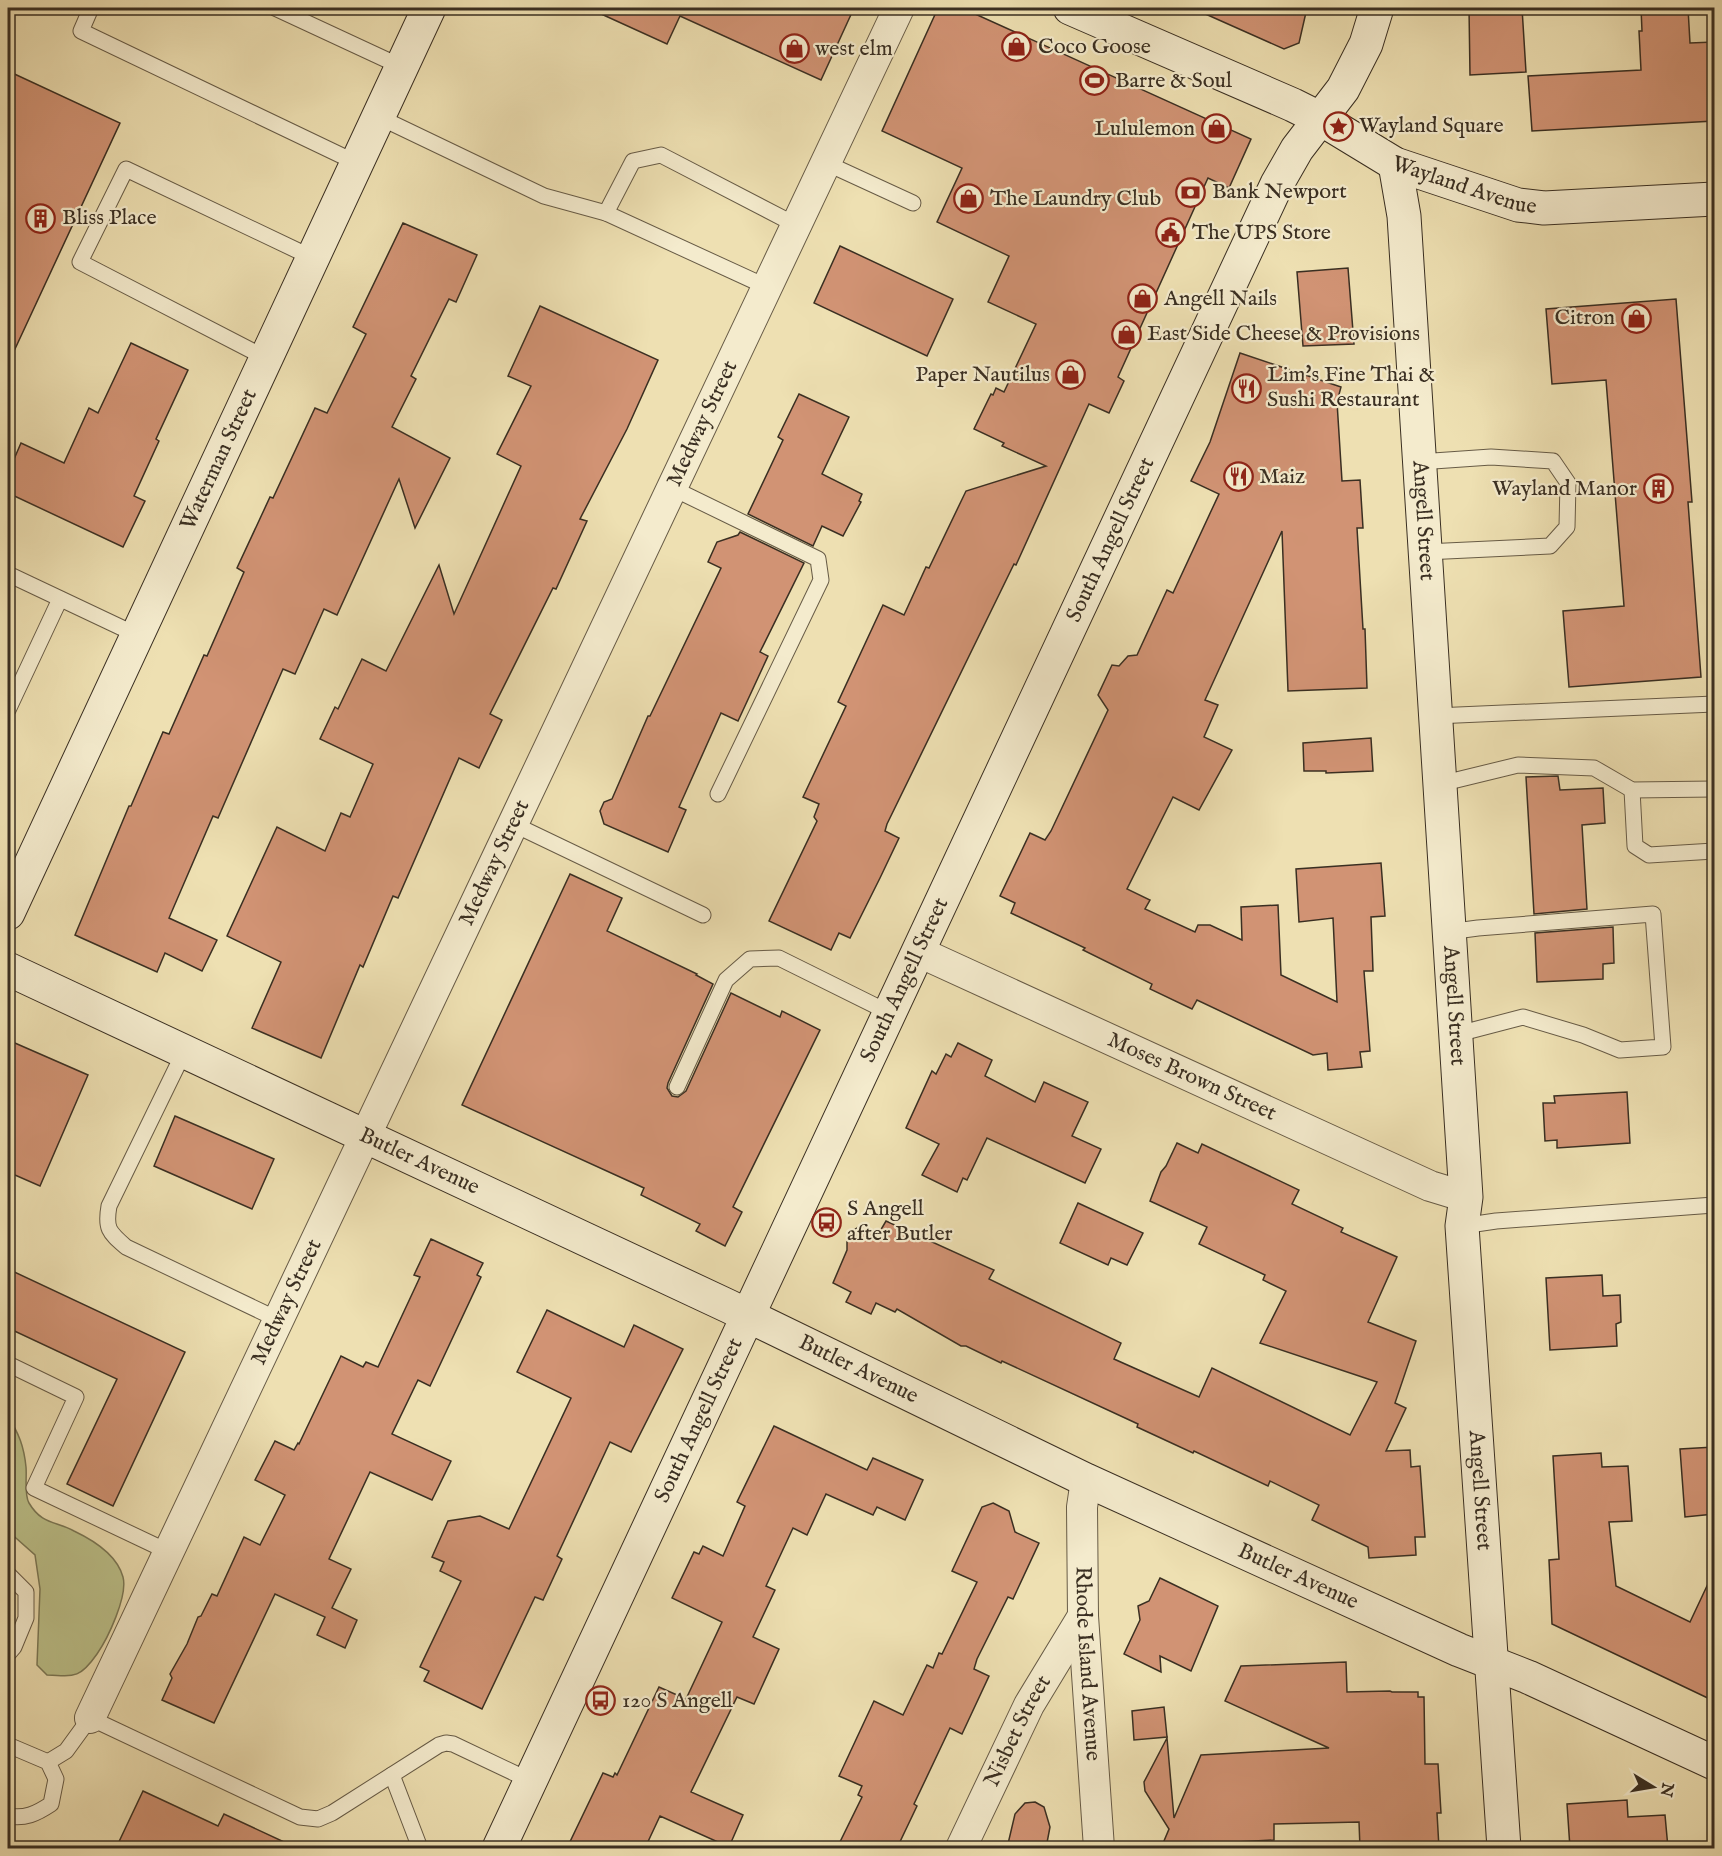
<svg xmlns="http://www.w3.org/2000/svg" width="1722" height="1856" viewBox="0 0 1722 1856" font-family="'IM FELL English',serif">
<rect width="100%" height="100%" fill="#eee0b2"/>
<filter id="stains"><feTurbulence type="fractalNoise" baseFrequency=".00333" numOctaves="4"/><feColorMatrix values="0 0 0 0 .2 0 0 0 0 .09 0 0 0 0 .02 0 0 0 .5 -.17"/></filter>
<radialGradient id="worn" r=".72"><stop offset=".6" stop-color="#630" stop-opacity="0"/><stop offset="1" stop-color="#630" stop-opacity=".3"/></radialGradient>
<path fill="#bcc18a" stroke="#7b7856" stroke-width="1.5" d="M 8,1417 C 19,1433 24,1447 26,1467 C 27,1477 24,1495 29,1503 C 42,1525 56,1521 74,1531 C 93,1540 117,1555 123,1577 C 128,1596 108,1638 97,1654 C 81,1677 76,1677 47,1675 L 37,1665 L 40,1589 L 35,1555 L 8,1531 Z"/>
<g fill="#d19374" stroke="#3a2f22" stroke-width="1.5">
<polygon points="588,8 854,8 821,80 680,16 667,44"/>
<polygon points="938,8 962,8 1251,139 1229,188 1208,178 1118,377 1124,381 1109,413 1089,404 1016,565 1014,564 887,824 885,831 899,838 880,878 850,938 839,933 831,950 769,921 817,821 814,817 819,804 803,797 846,706 838,702 883,605 904,615 926,567 929,568 966,491 1046,466 1002,446 1004,443 974,429 991,394 993,395 996,388 1004,392 1036,324 988,302 1009,256 937,222 962,168 882,131"/>
<polygon points="1192,8 1307,8 1299,43 1284,49"/>
<polygon points="1469,8 1522,8 1526,72 1470,75"/>
<polygon points="1641,8 1688,8 1690,43 1714,42 1714,121 1532,131 1528,76 1641,70 1639,31 1642,31"/>
<polygon points="8,71 120,123 8,364"/>
<polygon points="403,223 477,255 456,302 449,299 411,376 416,379 392,427 450,458 415,528 399,479 337,615 324,609 295,674 283,669 218,818 213,816 169,918 217,940 202,971 165,953 157,972 75,935 129,806 131,806 163,732 169,734 204,655 207,656 244,572 237,568 270,497 273,498 315,408 327,413 366,334 353,327"/>
<polygon points="840,246 953,299 927,356 814,303"/>
<polygon points="1348,268 1354,344 1303,346 1297,272"/>
<polygon points="1676,299 1692,502 1688,502 1701,677 1569,687 1563,611 1624,606 1606,380 1552,384 1546,309"/>
<polygon points="540,306 658,360 627,429 580,519 587,521 556,589 553,588 490,714 502,720 479,768 459,758 398,898 393,896 363,967 360,965 321,1058 252,1028 281,962 227,936 277,827 325,851 341,813 350,817 373,764 320,739 335,707 338,709 362,659 386,671 439,565 454,614 521,466 497,454 531,386 508,376"/>
<polygon points="131,343 188,370 156,439 159,441 134,496 145,501 123,547 8,493 8,473 21,443 64,463 89,408 98,413"/>
<polygon points="1240,353 1341,387 1337,402 1342,481 1360,480 1363,528 1357,528 1363,629 1365,629 1367,688 1288,691 1282,531 1205,700 1218,705 1204,737 1232,750 1199,810 1173,797 1127,889 1150,900 1145,909 1195,932 1198,925 1210,925 1242,940 1241,907 1278,905 1281,975 1337,1002 1333,918 1299,922 1296,869 1381,863 1385,916 1371,917 1373,971 1364,971 1370,1051 1360,1052 1362,1067 1328,1070 1327,1053 1313,1055 1197,1000 1192,1009 1150,989 1152,984 1083,950 1085,948 1011,913 1015,903 1000,896 1030,833 1045,840 1051,831 1108,710 1098,695 1112,665 1119,666 1128,656 1137,655 1167,590 1173,593 1219,494 1191,481 1210,442"/>
<polygon points="799,394 849,417 822,474 862,494 859,501 861,502 843,536 822,526 813,546 748,514 783,440 778,437"/>
<polygon points="740,532 804,563 760,652 768,656 738,721 721,713 679,807 686,810 668,852 604,824 600,811 604,802 612,799 648,716 650,716 721,568 708,562 717,542 738,535"/>
<polygon points="1371,738 1373,771 1326,773 1326,771 1304,771 1303,743"/>
<polygon points="1558,776 1560,790 1603,788 1605,823 1582,825 1587,909 1534,914 1526,777"/>
<polygon points="570,874 622,898 607,931 697,974 696,975 713,984 668,1083 667,1088 672,1096 678,1097 686,1091 731,993 780,1017 782,1011 820,1030 733,1207 742,1212 725,1246 696,1231 700,1224 641,1195 644,1188 462,1105"/>
<polygon points="1613,927 1614,963 1603,964 1603,979 1537,982 1535,933"/>
<polygon points="8,1040 88,1075 40,1186 8,1172"/>
<polygon points="958,1043 992,1060 985,1076 1035,1102 1044,1082 1088,1102 1072,1136 1101,1149 1085,1183 987,1138 967,1180 963,1178 957,1192 922,1175 939,1144 906,1128 932,1071 936,1074 946,1054 951,1057"/>
<polygon points="1627,1092 1630,1143 1557,1148 1557,1140 1545,1141 1543,1103 1555,1103 1554,1096"/>
<polygon points="175,1116 274,1159 252,1209 154,1166"/>
<polygon points="1177,1143 1198,1153 1202,1144 1299,1190 1292,1204 1343,1228 1341,1232 1397,1257 1368,1322 1416,1341 1395,1403 1406,1408 1386,1451 1410,1450 1411,1467 1420,1466 1425,1537 1415,1537 1416,1555 1369,1558 1368,1547 1312,1520 1319,1505 1270,1481 1268,1486 1194,1451 1193,1453 1137,1427 1138,1424 1002,1361 1001,1363 966,1346 961,1346 897,1309 895,1312 876,1303 871,1314 846,1302 851,1292 833,1283 847,1250 847,1242 852,1231 862,1225 879,1233 886,1221 994,1270 989,1279 1121,1343 1114,1359 1199,1397 1212,1368 1350,1435 1377,1382 1260,1343 1286,1291 1263,1280 1265,1275 1199,1244 1207,1227 1150,1201 1161,1172 1166,1166"/>
<polygon points="1078,1203 1143,1233 1127,1265 1111,1258 1108,1265 1060,1243"/>
<polygon points="431,1239 483,1263 477,1275 481,1277 430,1386 418,1380 392,1434 451,1461 432,1500 370,1472 329,1559 351,1569 332,1608 357,1620 345,1648 317,1635 325,1617 275,1594 214,1723 162,1700 172,1678 170,1674 187,1644 198,1617 201,1616 212,1594 217,1596 244,1537 260,1545 285,1495 255,1480 275,1441 294,1450 298,1443 299,1444 341,1356 363,1367 366,1362 378,1367 420,1277 414,1275"/>
<polygon points="8,1269 185,1352 113,1506 67,1484 117,1379 8,1328"/>
<polygon points="1602,1275 1603,1296 1620,1295 1621,1322 1616,1324 1617,1346 1550,1350 1546,1278"/>
<polygon points="547,1310 624,1347 634,1325 683,1349 631,1452 610,1442 557,1556 562,1559 543,1600 535,1597 482,1709 424,1681 429,1671 420,1667 461,1581 440,1571 444,1562 432,1557 448,1521 480,1516 509,1529 571,1398 517,1372"/>
<polygon points="774,1426 867,1470 873,1458 923,1480 905,1520 877,1507 873,1515 826,1494 807,1535 793,1528 766,1586 775,1590 753,1637 779,1649 754,1704 737,1697 691,1792 743,1815 729,1847 660,1816 645,1848 567,1848 603,1773 613,1777 615,1773 617,1775 659,1687 686,1699 722,1622 672,1598 694,1552 699,1554 703,1546 723,1556 745,1506 737,1502"/>
<polygon points="1714,1447 1714,1514 1685,1517 1680,1449"/>
<polygon points="1601,1453 1602,1467 1628,1466 1632,1521 1609,1522 1616,1586 1690,1622 1714,1571 1714,1701 1552,1624 1549,1560 1559,1559 1553,1456"/>
<polygon points="993,1503 1009,1511 1015,1532 1039,1543 1013,1599 1008,1597 977,1659 974,1669 989,1676 962,1734 950,1728 914,1804 917,1806 897,1848 837,1848 862,1797 858,1795 862,1786 839,1776 874,1701 903,1715 927,1665 933,1668 939,1653 942,1654 977,1582 952,1571 982,1507"/>
<polygon points="1160,1578 1218,1606 1191,1671 1160,1656 1161,1672 1124,1654 1140,1620 1138,1606 1149,1601"/>
<polygon points="1346,1662 1347,1692 1390,1691 1392,1692 1418,1692 1418,1697 1424,1697 1425,1764 1438,1764 1441,1813 1437,1813 1439,1848 1360,1848 1359,1822 1274,1824 1274,1840 1237,1842 1238,1848 1161,1848 1169,1829 1145,1791 1144,1782 1167,1738 1174,1818 1201,1755 1329,1748 1225,1701 1241,1666"/>
<polygon points="1164,1707 1167,1737 1134,1740 1132,1711"/>
<polygon points="143,1791 218,1826 224,1814 297,1848 116,1848"/>
<polygon points="1627,1800 1628,1817 1665,1815 1668,1848 1570,1848 1567,1804"/>
<polygon points="1035,1802 1044,1807 1050,1827 1046,1848 1007,1848 1015,1814 1025,1803"/>
</g>
<g fill="none" stroke-linecap="round" stroke-linejoin="round">
<defs>
<g id="lane">
<polyline points="91,8 81,31 357,163"/>
<polyline points="275,8 402,67"/>
<polyline points="379,117 544,196 606,213 767,287"/>
<polyline points="826,163 913,203"/>
<polyline points="606,213 633,161 661,155 796,225"/>
<polyline points="266,358 80,262 126,169 313,258"/>
<polyline points="1419,462 1491,457 1553,461 1568,483 1567,527 1550,546 1425,552"/>
<polyline points="672,488 818,559 821,580 718,794"/>
<polyline points="8,574 137,635"/>
<polyline points="8,710 60,599"/>
<polyline points="1435,716 1714,704"/>
<polyline points="1440,784 1518,765 1594,768 1632,790 1714,789"/>
<polyline points="1632,790 1635,846 1649,855 1714,851"/>
<polyline points="513,824 703,915"/>
<polyline points="1448,932 1478,928 1653,914 1663,1047 1620,1050 1583,1035 1523,1017 1454,1035"/>
<path d="M 184,1052 L 109,1206 C 105,1229 109,1232 126,1247 L 279,1320"/>
<polyline points="677,1087 726,980 750,959 779,958 890,1013"/>
<polyline points="1462,1226 1496,1221 1714,1205"/>
<polyline points="8,1364 76,1397 34,1488 169,1552"/>
<polyline points="8,1574 26,1592 26,1618 14,1647 8,1654"/>
<path d="M 8,1745 L 48,1762 L 56,1779 L 51,1804 C 36,1814 25,1819 8,1816"/>
<polyline points="48,1762 66,1751 90,1718 300,1817 318,1819 332,1813 439,1745 446,1743 453,1744 531,1781"/>
<polyline points="392,1775 420,1848"/>
</g>
<g id="street">
<path id="s1" d="M 919,952 L 1430,1186 L 1466,1197"/>
<path id="s2" d="M 1086,1480 L 1082,1507 L 1083,1616 L 1099,1848"/>
<path id="s3" d="M 90,1718 L 899,8"/>
<path id="s4" d="M 961,1848 L 1029,1705 L 1083,1616"/>
</g>
<g id="secondary">
<path id="s5" d="M 1070,8 L 1293,105 L 1321,119 L 1395,164 L 1518,205 L 1544,208 L 1714,199"/>
<path id="s6" d="M 1395,164 L 1404,216 L 1466,1197 L 1462,1226 L 1504,1848"/>
<path id="s7" d="M 8,913 L 429,8"/>
<path id="s8" d="M 8,969 L 728,1306 L 1086,1480 L 1459,1650 L 1528,1677 L 1714,1763"/>
<path id="s9" d="M 499,1848 L 1277,184 L 1297,149 L 1343,89 L 1366,44 L 1377,8"/>
</g>
</defs>
<use href="#lane" stroke="#675b46" stroke-width="17"/>
<use href="#street" stroke="#675b46" stroke-width="32"/>
<use href="#secondary" stroke="#3a2f22" stroke-width="35"/>
<use href="#lane" stroke="#f4ebcd" stroke-width="15"/>
<use href="#street" stroke="#f4ebcd" stroke-width="30"/>
<use href="#secondary" stroke="#f4ebcd" stroke-width="33"/>
</g>
<defs>
<symbol id="shop-ring" viewBox="-11 -11 22 22"><circle r="9.5" fill="#f4ebcd" stroke="#8f2418" stroke-width="1.5"/><path d="M-5-2.5h2.3a2.7 3.5 0 0 1 5.4 0H5L5.5 6h-11ZM-1.5-2.5h3a1.5 2.3 0 0 0-3 0Z" fill="#8f2418"/></symbol>
<symbol id="stadium-ring" viewBox="-11 -11 22 22"><circle r="9.5" fill="#f4ebcd" stroke="#8f2418" stroke-width="1.5"/><path d="M0-5a6.5 5 0 1 0 0 10a6.5 5 0 1 0 0-10ZM-3.5-1.8h7v3.6h-7Z" fill="#8f2418"/></symbol>
<symbol id="sight-ring" viewBox="-11 -11 22 22"><circle r="9.5" fill="#f4ebcd" stroke="#8f2418" stroke-width="1.5"/><path d="M0-6L1.8-2.2L6-1.7L2.9 1.2L3.7 5.4L0 3.3L-3.7 5.4L-2.9 1.2L-6-1.7L-1.8-2.2Z" fill="#8f2418"/></symbol>
<symbol id="bank-ring" viewBox="-11 -11 22 22"><circle r="9.5" fill="#f4ebcd" stroke="#8f2418" stroke-width="1.5"/><path d="M-6-4H6V4H-6ZM0-2.3a2.3 2.3 0 1 0 0 4.6a2.3 2.3 0 1 0 0-4.6Z" fill="#8f2418"/></symbol>
<symbol id="building-ring" viewBox="-11 -11 22 22"><circle r="9.5" fill="#f4ebcd" stroke="#8f2418" stroke-width="1.5"/><path d="M-4-6H4V6H1V3H-1V6H-4ZM-2.5-4.3h1.7v1.8h-1.7ZM.8-4.3h1.7v1.8H.8ZM-2.5-1h1.7V.8h-1.7ZM.8-1h1.7V.8H.8Z" fill="#8f2418"/></symbol>
<symbol id="civic-ring" viewBox="-11 -11 22 22"><circle r="9.5" fill="#f4ebcd" stroke="#8f2418" stroke-width="1.5"/><path d="M-.6-6.5H3V-4.5H.6V-3L4-1V1h2V6H-6V1h2V-1L-.6-3ZM-1.2 2.5V6h2.4V2.5Z" fill="#8f2418"/></symbol>
<symbol id="restaurant-ring" viewBox="-11 -11 22 22"><circle r="9.5" fill="#f4ebcd" stroke="#8f2418" stroke-width="1.5"/><path d="M-5-6h1v4h1v-4h1v4h1v-4h1v5L-1.5 .5V6h-2V.5L-5-1ZM5-6V6H3V1.5H1.5Q1.5-4 5-6Z" fill="#8f2418"/></symbol>
<symbol id="bus-ring" viewBox="-11 -11 22 22"><circle r="9.5" fill="#f4ebcd" stroke="#8f2418" stroke-width="1.5"/><path d="M-5-6H5V4H4V6H2V4H-2V6H-4V4H-5ZM-3.5-4V0h7V-4ZM-3.5 1.2v1.5H-2V1.2ZM2 1.2v1.5H3.5V1.2Z" fill="#8f2418"/></symbol>
</defs>
<g fill-rule="evenodd">
<use href="#shop-ring" x="1000" y="30" width="33" height="33"/>
<use href="#shop-ring" x="778" y="32" width="33" height="33"/>
<use href="#stadium-ring" x="1078" y="64" width="33" height="33"/>
<use href="#sight-ring" x="1322" y="110" width="33" height="33"/>
<use href="#shop-ring" x="1200" y="112" width="33" height="33"/>
<use href="#bank-ring" x="1174" y="176" width="33" height="33"/>
<use href="#shop-ring" x="952" y="182" width="33" height="33"/>
<use href="#building-ring" x="24" y="202" width="33" height="33"/>
<use href="#civic-ring" x="1154" y="216" width="33" height="33"/>
<use href="#shop-ring" x="1126" y="282" width="33" height="33"/>
<use href="#shop-ring" x="1620" y="302" width="33" height="33"/>
<use href="#shop-ring" x="1110" y="318" width="33" height="33"/>
<use href="#shop-ring" x="1054" y="358" width="33" height="33"/>
<use href="#restaurant-ring" x="1230" y="372" width="33" height="33"/>
<use href="#restaurant-ring" x="1222" y="460" width="33" height="33"/>
<use href="#building-ring" x="1642" y="472" width="33" height="33"/>
<use href="#bus-ring" x="810" y="1206" width="33" height="33"/>
<use href="#bus-ring" x="584" y="1684" width="33" height="33"/>
</g>
<g text-anchor="middle" dominant-baseline="central" stroke-width="4.5" stroke-linejoin="round" paint-order="stroke">
<g font-size="22" fill="#3a2f22" stroke="#f4ebcd" text-anchor="start">
<text x="1038" y="47">Coco Goose</text>
<text x="815" y="49">west elm</text>
<text x="1115" y="81">Barre &amp; Soul</text>
<text x="1359" y="126">Wayland Square</text>
<text x="1195" y="129" text-anchor="end">Lululemon</text>
<text x="1212" y="192">Bank Newport</text>
<text x="990" y="199">The Laundry Club</text>
<text x="62" y="218">Bliss Place</text>
<text x="1192" y="233">The UPS Store</text>
<text x="1164" y="299">Angell Nails</text>
<text x="1615" y="318" text-anchor="end">Citron</text>
<text x="1147" y="334">East Side Cheese &amp; Provisions</text>
<text x="1050" y="375" text-anchor="end">Paper Nautilus</text>
<text x="1267" y="375">Lim's Fine Thai &amp;<tspan x="1267" dy="25">Sushi Restaurant</tspan></text>
<text x="1259" y="477">Maiz</text>
<text x="1637" y="489" text-anchor="end">Wayland Manor</text>
<text x="847" y="1209">S Angell<tspan x="847" dy="25">after Butler</tspan></text>
<text x="622" y="1701">120 S Angell</text>
</g>
<g font-size="22" fill="#3a2f22" stroke="#f4ebcd">
<text stroke="none"><textPath href="#s5" startOffset="434">Wayland Avenue</textPath></text>
<text stroke="none"><textPath href="#s3" startOffset="1432">Medway Street</textPath></text>
<text stroke="none"><textPath href="#s7" startOffset="500">Waterman Street</textPath></text>
<text stroke="none"><textPath href="#s6" startOffset="358">Angell Street</textPath></text>
<text stroke="none"><textPath href="#s9" startOffset="1444">South Angell Street</textPath></text>
<text stroke="none"><textPath href="#s3" startOffset="946">Medway Street</textPath></text>
<text stroke="none"><textPath href="#s9" startOffset="958">South Angell Street</textPath></text>
<text stroke="none"><textPath href="#s6" startOffset="844">Angell Street</textPath></text>
<text stroke="none"><textPath href="#s1" startOffset="300">Moses Brown Street</textPath></text>
<text stroke="none"><textPath href="#s8" startOffset="454">Butler Avenue</textPath></text>
<text stroke="none"><textPath href="#s3" startOffset="460">Medway Street</textPath></text>
<text stroke="none"><textPath href="#s8" startOffset="940">Butler Avenue</textPath></text>
<text stroke="none"><textPath href="#s9" startOffset="472">South Angell Street</textPath></text>
<text stroke="none"><textPath href="#s6" startOffset="1330">Angell Street</textPath></text>
<text stroke="none"><textPath href="#s8" startOffset="1426">Butler Avenue</textPath></text>
<text stroke="none"><textPath href="#s2" startOffset="184">Rhode Island Avenue</textPath></text>
<text stroke="none"><textPath href="#s4" startOffset="130">Nisbet Street</textPath></text>
</g>
</g>
<rect width="1722" height="1856" fill="none" stroke="#eee0b2" stroke-width="30"/>
<rect x="9" y="9" width="1704" height="1838" fill="none" stroke="#3a2f22" stroke-width="3"/>
<rect x="15" y="15" width="1692" height="1826" fill="none" stroke="#3a2f22" stroke-width="1.5"/>
<g transform="translate(1653 1787) rotate(101)" stroke="#f4ebcd" stroke-width="4.5" paint-order="stroke">
<path d="M0-4.5L10 22L0 15L-10 22Z" fill="#3a2f22"/>
<text y="-9" font-size="16" font-weight="bold" text-anchor="middle" fill="#3a2f22">N</text>
</g>
<rect width="100%" height="100%" filter="url(#stains)"/>
<rect width="100%" height="100%" fill="url(#worn)"/>
</svg>
